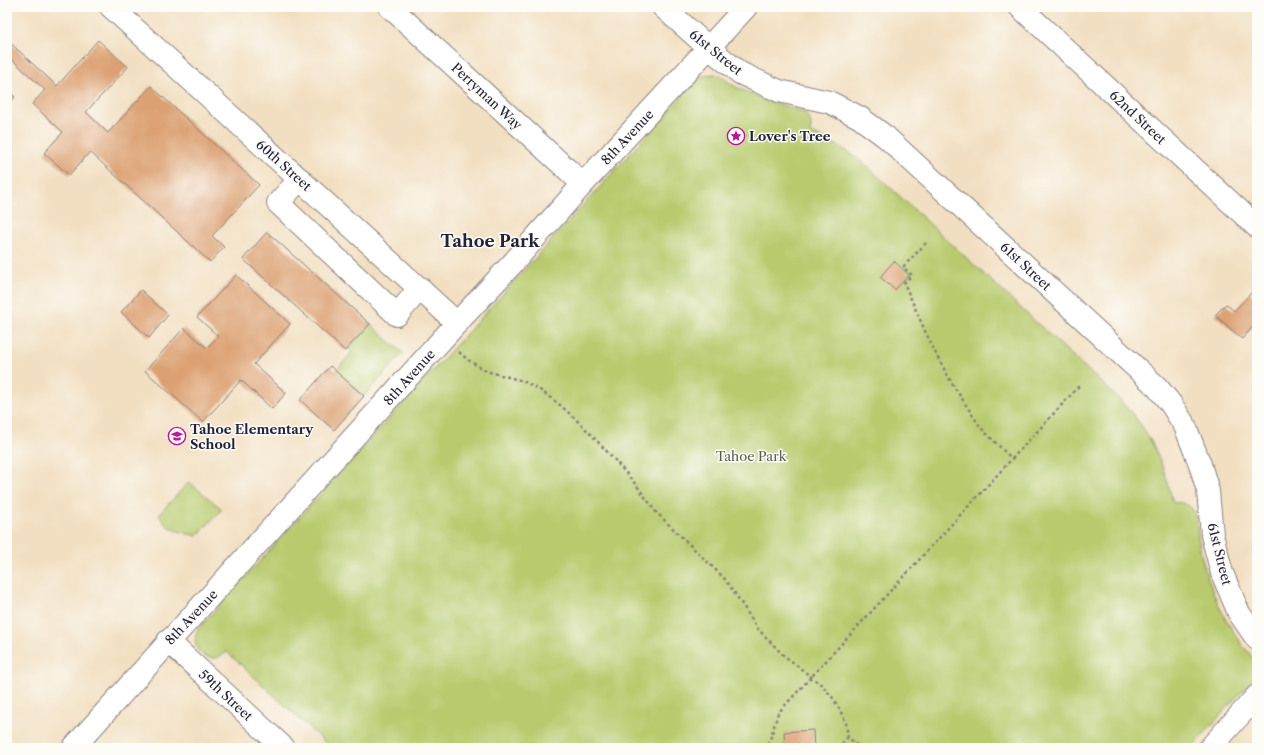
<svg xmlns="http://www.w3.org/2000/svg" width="1264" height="755" viewBox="0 0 1264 755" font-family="'Libre Caslon Text',serif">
<rect width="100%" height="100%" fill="#fdfcf7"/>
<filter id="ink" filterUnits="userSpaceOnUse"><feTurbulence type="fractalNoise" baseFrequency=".025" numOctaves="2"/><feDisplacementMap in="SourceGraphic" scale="8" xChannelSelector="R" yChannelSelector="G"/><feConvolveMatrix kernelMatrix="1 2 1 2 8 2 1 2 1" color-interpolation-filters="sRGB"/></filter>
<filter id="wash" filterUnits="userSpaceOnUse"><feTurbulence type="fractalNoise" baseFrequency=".012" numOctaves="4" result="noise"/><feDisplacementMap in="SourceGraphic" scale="16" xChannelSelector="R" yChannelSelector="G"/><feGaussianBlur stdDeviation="0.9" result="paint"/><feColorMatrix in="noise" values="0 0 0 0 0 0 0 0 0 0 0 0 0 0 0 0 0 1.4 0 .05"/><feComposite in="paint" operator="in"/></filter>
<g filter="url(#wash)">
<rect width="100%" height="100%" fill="#f2dfc1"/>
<g fill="#b8ca6d" stroke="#6d7654">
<path d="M 714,74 L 720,76 L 736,87 L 758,97 L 804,112 C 811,119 812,124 810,133 C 831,140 850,152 867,166 L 1117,397 C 1126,407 1136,417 1143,428 C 1158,450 1167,477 1173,503 C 1180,502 1187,503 1192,509 C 1199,518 1197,537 1200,548 C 1202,562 1207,575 1212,589 C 1219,608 1229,626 1241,643 C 1244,648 1253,656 1255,662 C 1258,668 1256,674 1253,679 L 1191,748 L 331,748 L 227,652 C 223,654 220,657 216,658 C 198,660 190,642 199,628 L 698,79 L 706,75 Z"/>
<polygon points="370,324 403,353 364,396 336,371 352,352 348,348"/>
<path d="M 189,482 L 222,509 L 197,536 C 182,532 165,531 159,514 Z"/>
</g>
<g id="blocks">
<g fill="#dca072">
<polygon points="7,40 57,86 98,40 128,67 86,112 108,133 151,86 259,185 212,236 224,247 210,262 90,152 69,175 44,153 63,132 32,104 45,90 7,55"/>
<polygon points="7,90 15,97 7,106"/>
<polygon points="267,232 370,324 345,351 243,259"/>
<polygon points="894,261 909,275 895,290 880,277"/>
<polygon points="236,275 290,324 254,364 286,393 272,409 241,380 203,422 145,371 184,328 207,348 218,336 197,317"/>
<polygon points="141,290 168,315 149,338 121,312"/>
<polygon points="1251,293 1257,298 1257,322 1242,339 1215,315 1226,304 1234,311"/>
<polygon points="330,366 364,396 334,430 300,400"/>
<polygon points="813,730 814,748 785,748 784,732"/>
</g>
</g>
</g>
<g filter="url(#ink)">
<use href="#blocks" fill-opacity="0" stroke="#8a807e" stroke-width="1"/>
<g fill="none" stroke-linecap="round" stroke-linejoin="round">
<defs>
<g id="minor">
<polyline points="111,7 457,323"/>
<polyline points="390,7 583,184"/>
<polyline points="663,7 709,48 740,73 779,91 829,102 859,117 886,137 1157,387 1171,404 1185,426 1200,464 1208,491 1212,535 1222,573 1239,613 1257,639"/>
<polyline points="1020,7 1257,227"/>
<polyline points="300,179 278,203 397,315 420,288"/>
<polyline points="168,641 284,748"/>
<polyline points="73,748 457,323 512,264 583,184 746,7"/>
<polyline points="1210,748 1257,696"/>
</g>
</defs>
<use href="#minor" stroke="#8a807e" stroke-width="24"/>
<g stroke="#8a807e" stroke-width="2.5" stroke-dasharray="3 3" stroke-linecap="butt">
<polyline points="926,243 903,267 912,275 904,283 925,331 938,358 953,385 981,428 1012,459"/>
<polyline points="459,352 468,360 486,371 523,381 540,390 560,405 582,425 613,458 637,486 656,512 724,578 736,595 758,629 782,654 823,686 833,698 840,710 846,723 848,737 860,748"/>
<polyline points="766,744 770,748"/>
<polyline points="763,748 770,740 778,713 1080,385"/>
<polyline points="838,748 848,737"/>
</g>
<use href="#minor" stroke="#fff" stroke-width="22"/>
</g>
</g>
<defs>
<symbol id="sight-ring" viewBox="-11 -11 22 22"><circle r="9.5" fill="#fdfcf7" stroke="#b5179e" stroke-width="1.5"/><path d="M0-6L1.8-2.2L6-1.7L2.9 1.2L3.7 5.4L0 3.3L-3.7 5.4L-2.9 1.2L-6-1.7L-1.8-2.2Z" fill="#b5179e"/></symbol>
<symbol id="school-ring" viewBox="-11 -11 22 22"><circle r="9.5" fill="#fdfcf7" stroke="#b5179e" stroke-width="1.5"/><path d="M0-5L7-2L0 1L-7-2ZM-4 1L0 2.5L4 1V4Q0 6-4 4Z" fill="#b5179e"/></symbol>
</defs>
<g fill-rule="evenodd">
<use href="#sight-ring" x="726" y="126" width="20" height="20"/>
<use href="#school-ring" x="167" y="426" width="20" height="20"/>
</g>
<g text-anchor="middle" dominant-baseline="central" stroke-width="3" stroke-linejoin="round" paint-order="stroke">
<g font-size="13" fill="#22223b" stroke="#fdfcf7">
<text transform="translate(716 52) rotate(39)">61st Street</text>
<text transform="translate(487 96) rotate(43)">Perryman Way</text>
<text transform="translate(1138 117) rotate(43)">62nd Street</text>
<text transform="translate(627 137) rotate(-47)">8th Avenue</text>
<text transform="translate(284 165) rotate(42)">60th Street</text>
<text transform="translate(1026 266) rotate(43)">61st Street</text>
<text transform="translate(409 377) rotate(-48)">8th Avenue</text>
<text transform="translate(1220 554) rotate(76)">61st Street</text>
<text transform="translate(191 617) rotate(-47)">8th Avenue</text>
<text transform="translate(226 695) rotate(43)">59th Street</text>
</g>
<g font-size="13" font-weight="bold" fill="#22223b" stroke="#fdfcf7" text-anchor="start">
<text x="749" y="136">Lover's Tree</text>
<text x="190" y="429">Tahoe Elementary<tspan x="190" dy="15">School</tspan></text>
</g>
<g font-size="13" fill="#565d4c" stroke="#fdfcf7">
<text x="751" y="456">Tahoe Park</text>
</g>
<g font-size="17" font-weight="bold" fill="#22223b" stroke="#fdfcf7">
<text x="490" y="241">Tahoe Park</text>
</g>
</g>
<rect width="1264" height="755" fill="none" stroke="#fdfcf7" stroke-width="24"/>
</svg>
